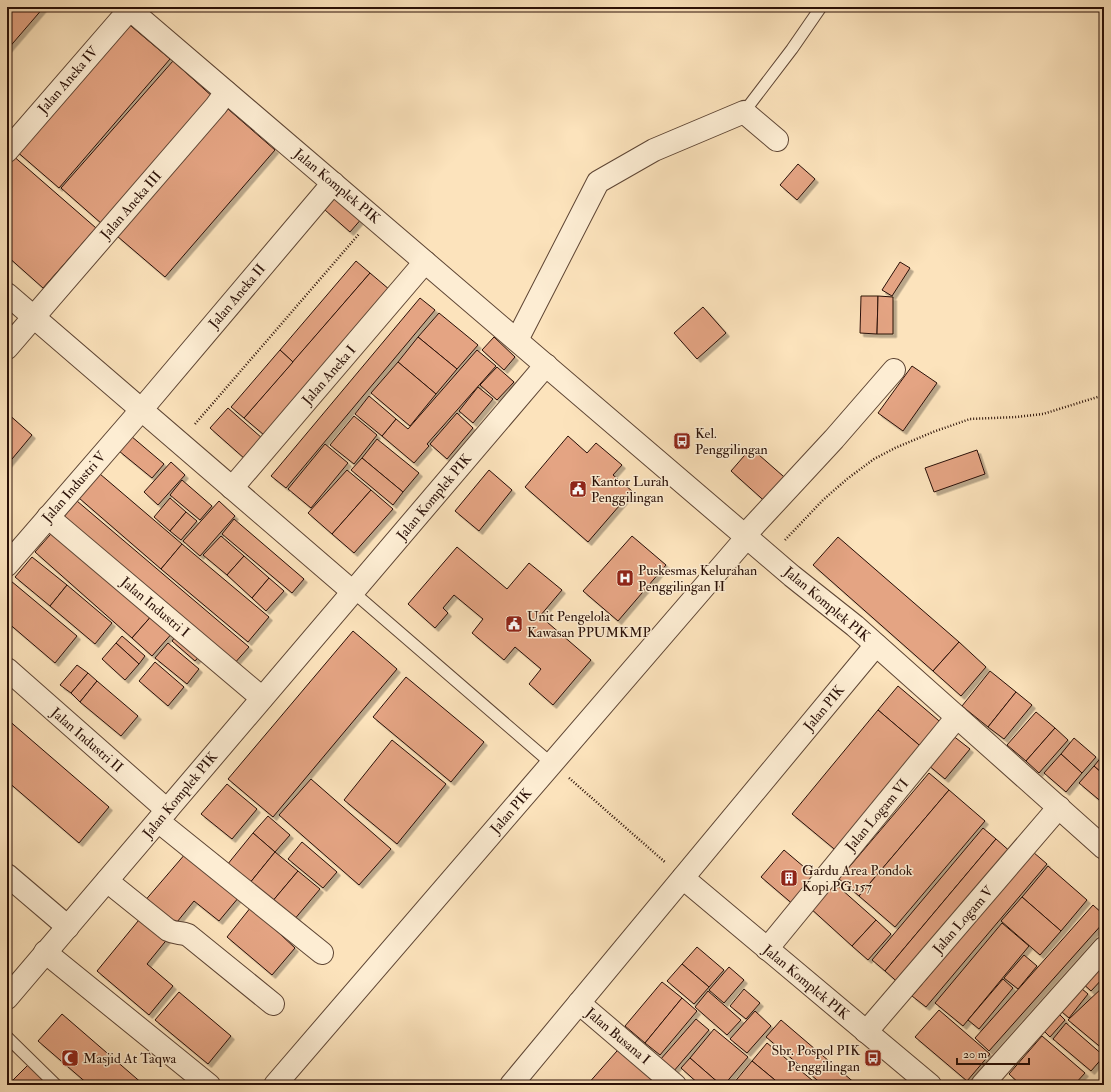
<svg xmlns="http://www.w3.org/2000/svg" width="1111" height="1092" viewBox="0 0 1111 1092" font-family="'IM FELL Double Pica',serif">
<defs>
<filter id="shadow"><feDropShadow dx="3.5" dy="3.5" stdDeviation="0" flood-color="#0004"/></filter>
</defs>
<rect width="100%" height="100%" fill="#fce3bc"/>
<filter id="stains"><feTurbulence type="fractalNoise" baseFrequency=".005" numOctaves="4"/><feColorMatrix values="0 0 0 0 .2 0 0 0 0 .09 0 0 0 0 .02 0 0 0 .5 -.17"/></filter>
<radialGradient id="worn" r=".72"><stop offset=".6" stop-color="#630" stop-opacity="0"/><stop offset="1" stop-color="#630" stop-opacity=".3"/></radialGradient>
<g fill="#e4a483" stroke="#2a1007" filter="url(#shadow)">
<polygon points="7,7 44,7 7,50"/>
<polygon points="125,21 170,59 59,188 15,150"/>
<polygon points="173,61 214,98 102,224 61,188"/>
<polygon points="228,109 275,150 165,277 117,236"/>
<polygon points="11,154 96,228 43,288 7,256 7,158"/>
<polygon points="798,164 815,179 797,200 780,185"/>
<polygon points="337,195 363,217 350,232 325,210"/>
<polygon points="356,261 370,273 293,362 280,350"/>
<polygon points="900,262 910,268 892,296 882,290"/>
<polygon points="370,273 390,290 264,435 244,418"/>
<polygon points="861,296 878,296 877,334 860,333"/>
<polygon points="878,296 893,297 893,334 877,334"/>
<polygon points="420,298 435,310 286,488 271,476"/>
<polygon points="703,307 726,333 697,359 674,333"/>
<polygon points="439,313 478,345 457,369 418,337"/>
<polygon points="418,337 457,369 436,394 398,362"/>
<polygon points="494,337 515,357 504,370 482,350"/>
<polygon points="280,350 293,362 244,418 231,407"/>
<polygon points="477,350 496,366 427,444 429,446 414,463 382,436 396,419 408,429"/>
<polygon points="398,362 436,394 410,426 371,393"/>
<polygon points="912,366 937,383 903,431 878,413"/>
<polygon points="497,367 514,382 497,400 480,385"/>
<polygon points="478,387 493,399 473,423 459,411"/>
<polygon points="369,396 396,419 382,436 355,414"/>
<polygon points="228,408 263,439 245,459 210,428"/>
<polygon points="7,413 32,435 7,465"/>
<polygon points="457,413 473,428 447,459 430,444"/>
<polygon points="354,416 377,435 354,464 330,445"/>
<polygon points="131,436 164,464 152,478 119,451"/>
<polygon points="568,436 587,453 596,443 622,465 613,475 632,491 588,542 525,487"/>
<polygon points="377,439 419,473 403,492 362,458"/>
<polygon points="325,444 348,463 311,508 288,489"/>
<polygon points="751,448 791,483 770,506 731,471"/>
<polygon points="977,450 985,474 934,492 925,468"/>
<polygon points="362,458 403,492 393,505 351,470"/>
<polygon points="171,462 185,475 158,505 144,492"/>
<polygon points="347,470 371,490 332,534 308,513"/>
<polygon points="489,470 512,490 479,531 455,511"/>
<polygon points="100,474 182,544 161,569 79,498"/>
<polygon points="182,480 212,506 200,520 170,495"/>
<polygon points="371,490 393,509 354,553 332,534"/>
<polygon points="170,498 186,512 170,531 154,517"/>
<polygon points="77,501 249,647 233,665 62,519"/>
<polygon points="219,501 235,516 200,556 183,541"/>
<polygon points="186,512 197,521 181,540 170,531"/>
<polygon points="234,519 304,579 292,593 222,534"/>
<polygon points="57,527 154,613 132,638 35,552"/>
<polygon points="221,536 244,556 227,575 203,555"/>
<polygon points="632,536 666,565 618,621 583,591"/>
<polygon points="838,537 959,642 933,671 813,565"/>
<polygon points="182,544 269,617 248,642 161,569"/>
<polygon points="457,547 507,589 529,563 562,590 540,616 591,660 553,705 529,684 541,669 515,647 504,660 472,633 483,619 454,595 443,608 448,613 435,628 408,604"/>
<polygon points="244,556 269,578 252,598 227,575"/>
<polygon points="32,557 67,585 50,606 15,577"/>
<polygon points="269,578 284,591 266,611 252,598"/>
<polygon points="11,581 77,636 55,663 7,622 7,586"/>
<polygon points="67,585 112,623 95,644 50,606"/>
<polygon points="154,613 174,631 152,656 132,638"/>
<polygon points="353,631 397,669 273,817 228,779"/>
<polygon points="179,632 203,652 195,661 172,641"/>
<polygon points="122,636 145,656 139,664 116,643"/>
<polygon points="959,642 986,667 961,696 933,671"/>
<polygon points="116,643 139,664 125,680 102,659"/>
<polygon points="168,643 199,669 187,684 155,658"/>
<polygon points="155,662 184,687 168,706 139,681"/>
<polygon points="77,665 88,673 71,693 60,685"/>
<polygon points="990,671 1016,692 988,727 962,706"/>
<polygon points="88,673 97,681 80,702 71,693"/>
<polygon points="406,677 484,742 451,782 373,717"/>
<polygon points="97,681 138,716 121,736 80,702"/>
<polygon points="898,686 945,726 925,750 878,710"/>
<polygon points="1016,692 1032,705 1004,739 988,727"/>
<polygon points="878,710 925,750 839,853 792,814"/>
<polygon points="1036,712 1055,728 1026,761 1007,745"/>
<polygon points="7,719 109,807 79,843 7,781"/>
<polygon points="1055,728 1068,740 1039,773 1026,761"/>
<polygon points="952,735 970,749 945,779 928,765"/>
<polygon points="1074,738 1096,757 1082,773 1061,754"/>
<polygon points="392,740 446,784 397,844 344,800"/>
<polygon points="1061,754 1082,773 1066,792 1044,773"/>
<polygon points="1103,755 1104,756 1104,775 1094,766"/>
<polygon points="1094,766 1104,775 1104,804 1079,783"/>
<polygon points="929,773 949,790 859,896 839,879"/>
<polygon points="311,779 391,849 359,885 279,815"/>
<polygon points="227,784 257,809 232,839 201,814"/>
<polygon points="949,790 985,821 895,927 859,896"/>
<polygon points="268,816 290,835 275,852 253,833"/>
<polygon points="983,828 996,839 885,971 872,960"/>
<polygon points="253,833 275,852 249,884 227,865"/>
<polygon points="996,839 1013,854 902,986 885,971"/>
<polygon points="302,842 337,872 323,888 288,859"/>
<polygon points="784,850 817,878 795,906 761,877"/>
<polygon points="275,852 298,871 271,903 249,884"/>
<polygon points="1033,852 1047,864 926,1007 912,996"/>
<polygon points="186,853 239,897 219,921 194,901 173,927 143,903"/>
<polygon points="1048,866 1087,900 1061,931 1022,897"/>
<polygon points="298,871 320,889 293,921 271,903"/>
<polygon points="832,881 876,920 852,946 809,907"/>
<polygon points="1022,897 1061,931 1040,955 1001,921"/>
<polygon points="1093,905 1104,915 1104,922 989,1051 975,1038"/>
<polygon points="251,907 295,948 272,975 227,937"/>
<polygon points="143,915 169,937 147,964 173,986 149,1015 97,971"/>
<polygon points="876,920 891,934 868,960 852,946"/>
<polygon points="1002,923 1029,946 963,1026 935,1003"/>
<polygon points="697,947 724,970 709,987 682,964"/>
<polygon points="1024,955 1037,966 1018,989 1004,978"/>
<polygon points="682,964 709,987 694,1004 667,981"/>
<polygon points="1095,964 1104,972 1104,977 1091,991 1080,981"/>
<polygon points="729,967 744,980 724,1003 709,990"/>
<polygon points="1003,979 1013,988 979,1029 968,1020"/>
<polygon points="662,982 682,998 645,1043 625,1026"/>
<polygon points="1075,983 1088,994 1069,1018 1055,1006"/>
<polygon points="1104,986 1104,1050 1068,1020"/>
<polygon points="744,989 760,1003 746,1019 730,1006"/>
<polygon points="708,991 741,1020 727,1035 695,1007"/>
<polygon points="179,992 231,1036 208,1064 155,1020"/>
<polygon points="682,998 697,1011 660,1055 645,1043"/>
<polygon points="1054,1009 1065,1020 1050,1037 1038,1025"/>
<polygon points="939,1010 990,1054 967,1081 915,1037"/>
<polygon points="755,1011 771,1026 747,1053 730,1039"/>
<polygon points="62,1014 144,1085 89,1085 38,1041"/>
<polygon points="696,1019 709,1030 673,1072 660,1060"/>
<polygon points="781,1020 857,1085 823,1085 766,1037"/>
<polygon points="1066,1023 1104,1056 1091,1071 1053,1039"/>
<polygon points="714,1029 748,1057 724,1085 721,1085 690,1058"/>
<polygon points="1042,1036 1085,1073 1074,1085 1021,1085 1009,1074"/>
<polygon points="624,1043 672,1085 587,1085"/>
<polygon points="767,1043 818,1085 781,1085 752,1061"/>
<polygon points="690,1058 721,1085 700,1085 681,1068"/>
<polygon points="752,1061 781,1085 734,1085 733,1084"/>
<polygon points="30,1063 52,1085 8,1085"/>
</g>
<g fill="none" stroke-linecap="round" stroke-linejoin="round">
<defs>
<g id="service">
<polyline points="744,112 792,49 821,7"/>
<polyline points="353,592 552,764"/>
<polyline points="7,1037 56,1085"/>
</g>
<g id="minor">
<polyline points="127,7 792,576 855,626 1104,848"/>
<polyline points="7,151 130,9"/>
<polyline points="7,294 353,592"/>
<polyline points="517,340 598,182 654,150 744,112 777,140"/>
<polyline points="7,348 216,106 226,92"/>
<polyline points="232,488 425,262"/>
<polyline points="48,517 262,698"/>
<polyline points="745,535 834,439 894,370"/>
<polyline points="7,565 136,416 333,183"/>
<polyline points="7,669 167,810"/>
<polyline points="158,821 322,953"/>
<polyline points="7,875 68,927"/>
<polyline points="683,878 930,1085"/>
<path d="M 107,881 L 168,930 C 176,934 180,932 188,935 L 273,1004"/>
<polyline points="767,949 957,717"/>
<polyline points="45,952 209,1085"/>
<polyline points="7,998 546,365"/>
<polyline points="579,1003 675,1085"/>
<polyline points="866,1032 1059,807"/>
<polyline points="275,1085 747,537"/>
<polyline points="511,1085 876,645"/>
<polyline points="982,1085 1104,948"/>
</g>
</defs>
<use href="#service" stroke="#5e4534" stroke-width="13"/>
<use href="#minor" stroke="#5e4534" stroke-width="24"/>
<g stroke="#2a1007" stroke-width="2.5" stroke-dasharray="1 2" stroke-linecap="butt">
<polyline points="195,424 359,234"/>
<polyline points="785,540 823,500 847,479 874,459 895,448 933,432 970,419 1016,417 1043,414 1104,395"/>
<polyline points="569,778 666,863"/>
</g>
<use href="#service" stroke="#fdedd3" stroke-width="11"/>
<use href="#minor" stroke="#fdedd3" stroke-width="22"/>
</g>
<defs>
<symbol id="bus-square" viewBox="-11 -11 22 22"><rect x="-9" y="-9" width="18" height="18" rx="4" fill="#8f2418" stroke="#fdedd3"/><path d="M-5-6H5V4H4V6H2V4H-2V6H-4V4H-5ZM-3.5-4V0h7V-4ZM-3.5 1.2v1.5H-2V1.2ZM2 1.2v1.5H3.5V1.2Z" fill="#fff"/></symbol>
<symbol id="civic-square" viewBox="-11 -11 22 22"><rect x="-9" y="-9" width="18" height="18" rx="4" fill="#8f2418" stroke="#fdedd3"/><path d="M-.6-6.5H3V-4.5H.6V-3L4-1V1h2V6H-6V1h2V-1L-.6-3ZM-1.2 2.5V6h2.4V2.5Z" fill="#fff"/></symbol>
<symbol id="hospital-square" viewBox="-11 -11 22 22"><rect x="-9" y="-9" width="18" height="18" rx="4" fill="#8f2418" stroke="#fdedd3"/><path d="M-5-5h3v3.5h4V-5h3V5h-3V1.5h-4V5h-3Z" fill="#fff"/></symbol>
<symbol id="building-square" viewBox="-11 -11 22 22"><rect x="-9" y="-9" width="18" height="18" rx="4" fill="#8f2418" stroke="#fdedd3"/><path d="M-4-6H4V6H1V3H-1V6H-4ZM-2.5-4.3h1.7v1.8h-1.7ZM.8-4.3h1.7v1.8H.8ZM-2.5-1h1.7V.8h-1.7ZM.8-1h1.7V.8H.8Z" fill="#fff"/></symbol>
<symbol id="mosque-square" viewBox="-11 -11 22 22"><rect x="-9" y="-9" width="18" height="18" rx="4" fill="#8f2418" stroke="#fdedd3"/><path d="M3.5-4.9A6 6 0 1 0 3.5 4.9A5 5 0 1 1 3.5-4.9Z" fill="#fff"/></symbol>
</defs>
<g fill-rule="evenodd">
<use href="#bus-square" x="672" y="431" width="20" height="20"/>
<use href="#civic-square" x="568" y="479" width="20" height="20"/>
<use href="#hospital-square" x="615" y="568" width="20" height="20"/>
<use href="#civic-square" x="504" y="614" width="20" height="20"/>
<use href="#building-square" x="779" y="868" width="20" height="20"/>
<use href="#mosque-square" x="60" y="1048" width="20" height="20"/>
<use href="#bus-square" x="863" y="1048" width="20" height="20"/>
</g>
<g text-anchor="middle" dominant-baseline="central" stroke-width="3" stroke-linejoin="round" paint-order="stroke">
<g font-size="14" fill="#2a1007" stroke="#fdedd3">
<text transform="translate(68 80) rotate(-49)">Jalan Aneka IV</text>
<text transform="translate(337 186) rotate(40)">Jalan Komplek PIK</text>
<text transform="translate(131 205) rotate(-49)">Jalan Aneka III</text>
<text transform="translate(237 296) rotate(-50)">Jalan Aneka II</text>
<text transform="translate(329 375) rotate(-49)">Jalan Aneka I</text>
<text transform="translate(74 487) rotate(-49)">Jalan Industri V</text>
<text transform="translate(434 497) rotate(-50)">Jalan Komplek PIK</text>
<text transform="translate(827 604) rotate(40)">Jalan Komplek PIK</text>
<text transform="translate(155 607) rotate(40)">Jalan Industri I</text>
<text transform="translate(824 708) rotate(-50)">Jalan PIK</text>
<text transform="translate(87 740) rotate(41)">Jalan Industri II</text>
<text transform="translate(180 795) rotate(-50)">Jalan Komplek PIK</text>
<text transform="translate(511 811) rotate(-49)">Jalan PIK</text>
<text transform="translate(877 815) rotate(-50)">Jalan Logam VI</text>
<text transform="translate(963 920) rotate(-49)">Jalan Logam V</text>
<text transform="translate(806 982) rotate(40)">Jalan Komplek PIK</text>
<text transform="translate(618 1036) rotate(40)">Jalan Busana I</text>
</g>
<g font-size="14" fill="#2a1007" stroke="#fdedd3" text-anchor="start">
<text x="695" y="433">Kel.<tspan x="695" dy="16">Penggilingan</tspan></text>
<text x="591" y="481">Kantor Lurah<tspan x="591" dy="16">Penggilingan</tspan></text>
<text x="638" y="570">Puskesmas Kelurahan<tspan x="638" dy="16">Penggilingan II</tspan></text>
<text x="527" y="616">Unit Pengelola<tspan x="527" dy="16">Kawasan PPUMKMP</tspan></text>
<text x="802" y="870">Gardu Area Pondok<tspan x="802" dy="16">Kopi PG.157</tspan></text>
<text x="860" y="1050" text-anchor="end">Sbr. Pospol PIK<tspan x="860" dy="16">Penggilingan</tspan></text>
<text x="83" y="1058">Masjid At Taqwa</text>
</g>
</g>
<rect width="1111" height="1092" fill="none" stroke="#fce3bc" stroke-width="24"/>
<rect x="8" y="8" width="1095" height="1076" fill="none" stroke="#2a1007" stroke-width="2"/>
<rect x="12" y="12" width="1087" height="1068" fill="none" stroke="#2a1007"/>
<path d="M957 1058v6h72v-6" fill="none" stroke="#2a1007" stroke-width="2"/>
<text x="963" y="1058" font-size="12" fill="#2a1007" stroke="#fdedd3" stroke-width="3" paint-order="stroke">20 m</text>
<rect width="100%" height="100%" filter="url(#stains)"/>
<rect width="100%" height="100%" fill="url(#worn)"/>
</svg>
